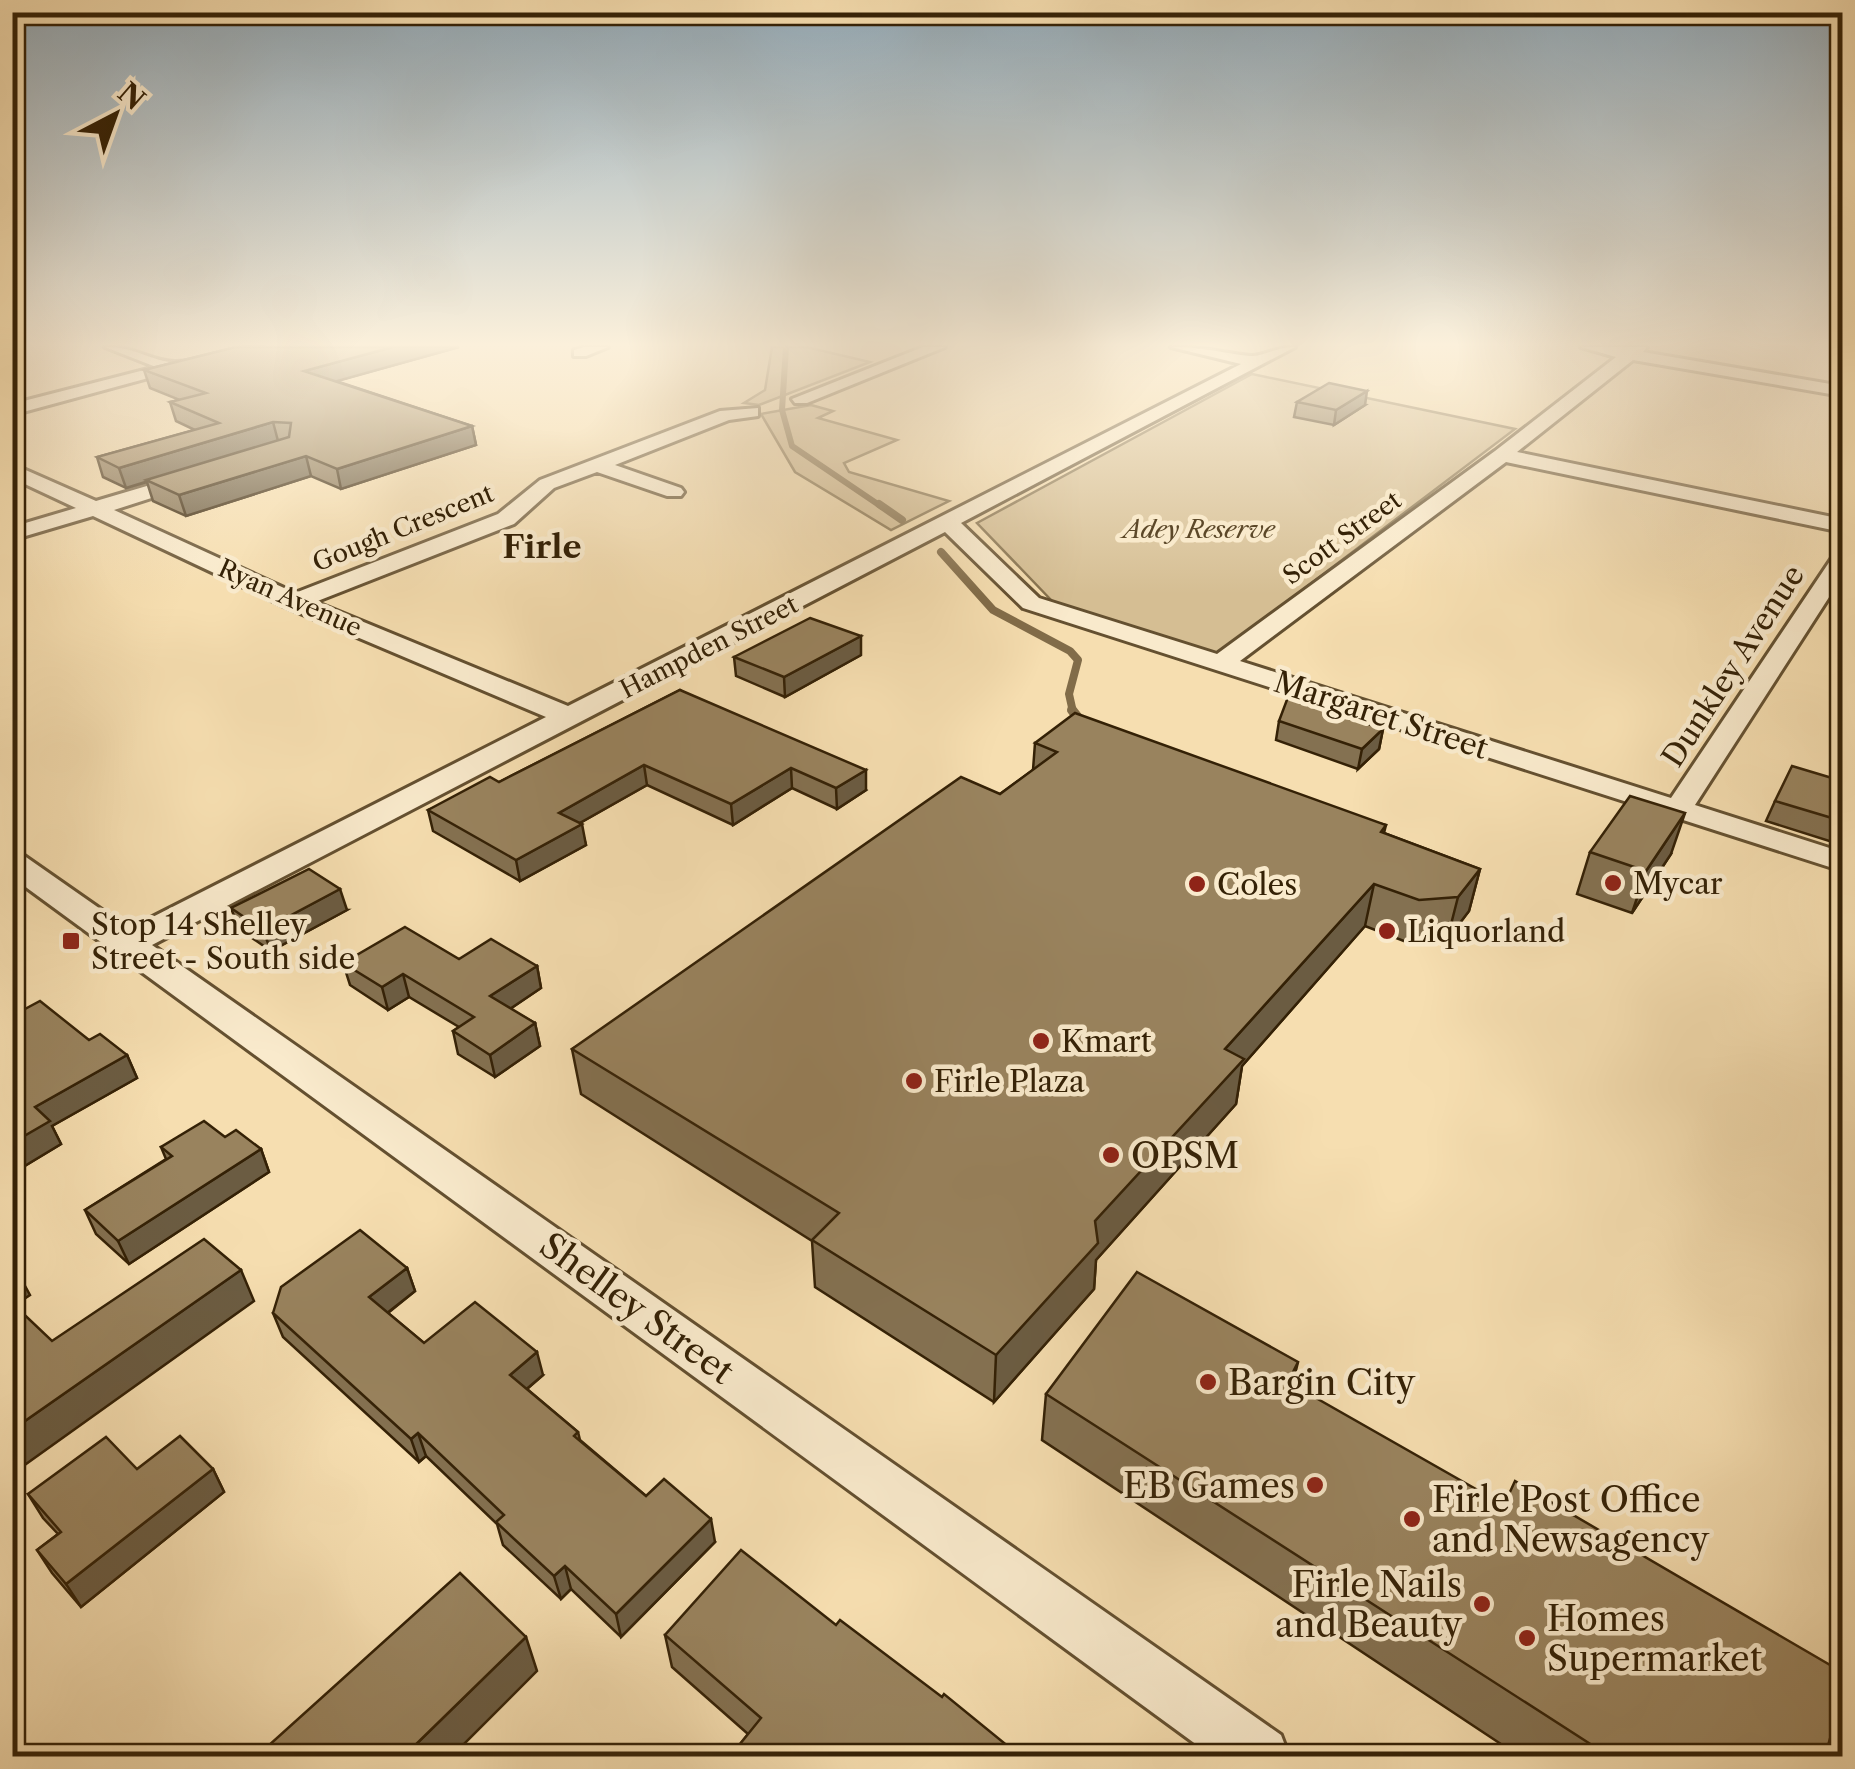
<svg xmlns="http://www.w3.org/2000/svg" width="1855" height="1769" viewBox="0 0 1855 1769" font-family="'Libre Caslon Text',serif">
<rect width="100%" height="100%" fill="#f6deb0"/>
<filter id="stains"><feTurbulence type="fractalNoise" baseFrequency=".002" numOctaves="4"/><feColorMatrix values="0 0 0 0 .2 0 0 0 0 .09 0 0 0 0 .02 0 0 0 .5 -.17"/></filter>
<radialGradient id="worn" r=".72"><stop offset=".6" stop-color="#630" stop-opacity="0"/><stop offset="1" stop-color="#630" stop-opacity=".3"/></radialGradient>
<g fill="#d5be93" stroke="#84704c" stroke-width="2.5">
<polygon points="772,347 806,347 870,362 759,405 744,403 765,390"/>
<polygon points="1252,374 1515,429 1214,657 1053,602 977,523"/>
<polygon points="811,405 833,411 818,418 897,440 844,463 849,472 949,501 891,530 795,472 761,414"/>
</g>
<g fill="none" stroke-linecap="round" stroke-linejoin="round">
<polyline stroke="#816c49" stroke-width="6" points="786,347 782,410 792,446 882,507"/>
<g stroke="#816c49" stroke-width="8">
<polyline points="879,504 902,520"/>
<polyline points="941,552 993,610 1070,651 1078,660 1069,694 1073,712"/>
</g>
<polyline stroke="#816c49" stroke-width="10" points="1072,710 1083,724"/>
<defs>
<g id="minor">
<path d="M 105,347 C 134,346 152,362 175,362 C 199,363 230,346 262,347 L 12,415 L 12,404 L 156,367 Z"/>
<polygon points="584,347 608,347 586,356 574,356 574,350"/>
<polygon points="923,347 945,347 807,403 795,403 792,399"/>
<path d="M 1171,347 C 1198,346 1223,353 1250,356 C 1263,357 1278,346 1295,347 L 961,523 L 1039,598 L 1217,654 L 1495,451 L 1616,357 L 1581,347 L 1647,347 L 1643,352 L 1842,386 L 1842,396 L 1633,360 L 1517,452 L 1842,519 L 1842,532 L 1506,462 L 1240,661 L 1671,798 L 1834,555 L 1842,553 L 1842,577 L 1695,805 L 1842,852 L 1842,871 L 1023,608 L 945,532 L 152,945 L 1281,1735 L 1289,1756 L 1212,1756 L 12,877 L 12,853 L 23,855 L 129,929 L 546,717 L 286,607 L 93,516 L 12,540 L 12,527 L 76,508 L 12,478 L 12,464 L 96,501 L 184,475 L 198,475 L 198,483 L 114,510 L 295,593 L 498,514 L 540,480 L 720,411 L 758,408 L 758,416 L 729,420 L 615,465 L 681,488 L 684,492 L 681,496 L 667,496 L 597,472 L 554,488 L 514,524 L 315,602 L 568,706 L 1241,364 Z"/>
</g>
</defs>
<use href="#minor" stroke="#645030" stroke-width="6"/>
<use href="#minor" fill="#f9eacc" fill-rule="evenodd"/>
</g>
<g fill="#847151" stroke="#342106" stroke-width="2.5">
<polygon points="236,347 459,347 336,381 472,426 476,445 341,489 311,476 186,516 153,501 147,482 126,488 103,477 97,457 195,430 176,421 170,402 180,400 150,388 144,370"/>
<polygon points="1297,402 1365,405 1334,425 1294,417"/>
<polygon points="861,655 785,697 736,676 734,657"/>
<polygon points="680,690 866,790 837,809 792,788 733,825 647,785 580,823 586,845 520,881 433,831 428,810 499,782"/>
<polygon points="1279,721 1383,729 1379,749 1358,769 1276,740"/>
<polygon points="1035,743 1386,825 1384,833 1480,869 1469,911 1447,940 1409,943 1365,926 1242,1066 1236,1104 1096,1260 1094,1289 994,1402 815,1287 812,1241 581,1094 572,1049 1000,794 1033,770"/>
<polygon points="1842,781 1842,845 1766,821 1775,801"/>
<polygon points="1590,852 1671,854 1632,913 1577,894"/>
<polygon points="231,908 347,910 271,951 239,929"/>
<polygon points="459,959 537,966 541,988 510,1009 535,1023 540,1046 495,1077 458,1054 453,1031 459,1027 409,997 388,1010 350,985 343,963"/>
<polygon points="12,1016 89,1040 127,1055 137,1078 52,1126 61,1144 23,1167 12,1157"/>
<polygon points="225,1137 261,1149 269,1172 129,1264 96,1234 85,1210 166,1159 161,1147"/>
<polygon points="407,1268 415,1291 388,1313 424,1343 543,1375 527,1389 578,1432 580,1440 646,1496 715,1542 621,1637 571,1589 561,1599 503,1545 497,1524 426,1456 419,1462 283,1337 273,1313"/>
<polygon points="1292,1384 1825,1756 1519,1756 1042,1440 1046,1394"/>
<polygon points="137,1469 213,1469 224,1492 81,1607 52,1573 37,1550 58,1534 43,1518 28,1494"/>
<polygon points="836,1625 1020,1756 742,1756 740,1744 748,1734 672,1667 665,1635"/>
</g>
<g fill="#6b5c42" stroke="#342106" stroke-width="2.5">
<polygon points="393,347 459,347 309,389 304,371"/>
<polygon points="1367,391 1365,405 1334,425 1336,410"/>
<polygon points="273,422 278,441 126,488 119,468"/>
<polygon points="472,426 476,445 341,489 337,469"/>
<polygon points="306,456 311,476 186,516 179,495"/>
<polygon points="861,636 861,655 785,697 784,677"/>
<polygon points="1383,729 1379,749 1358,769 1362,749"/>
<polygon points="644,765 647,785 562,833 559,813"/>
<polygon points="791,768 792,788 733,825 731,804"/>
<polygon points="866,770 866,790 837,809 836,788"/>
<polygon points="1685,813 1671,854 1632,913 1646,871"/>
<polygon points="582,824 586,845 520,881 516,860"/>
<polygon points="1480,869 1469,911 1447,940 1458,897"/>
<polygon points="1374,884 1365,926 1242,1066 1236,1104 1096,1260 1094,1289 994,1402 996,1355 1095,1221 1225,1049"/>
<polygon points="340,889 347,910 271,951 263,930"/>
<polygon points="537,966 541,988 495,1019 490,996"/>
<polygon points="403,974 409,997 388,1010 382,987"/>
<polygon points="535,1023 540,1046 495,1077 490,1055"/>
<polygon points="127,1055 137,1078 52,1126 61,1144 23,1167 12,1146 12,1143 35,1107"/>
<polygon points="261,1149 269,1172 129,1264 118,1241"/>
<polygon points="13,1264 30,1295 12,1307"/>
<polygon points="407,1268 415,1291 377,1321 369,1297"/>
<polygon points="241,1270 254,1301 12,1474 12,1430"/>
<polygon points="537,1352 543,1375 516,1398 510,1375"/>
<polygon points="1298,1362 1287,1408 1288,1382"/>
<polygon points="418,1433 426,1456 419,1462 411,1439"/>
<polygon points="213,1469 224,1492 81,1607 66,1584"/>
<polygon points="711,1519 715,1542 621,1637 616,1614"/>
<polygon points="565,1566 571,1589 561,1599 554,1576"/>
<polygon points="526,1637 537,1671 452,1756 404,1756"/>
</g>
<g fill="#99835e" stroke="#342106" stroke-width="2.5">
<polygon points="236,347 393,347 304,371 472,426 337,469 306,456 179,495 146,480 289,437 291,423 273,422 119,468 97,457 219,423 170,402 206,393 144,370"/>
<polygon points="1329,383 1367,391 1336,410 1297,402"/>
<polygon points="810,618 861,636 784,677 734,657"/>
<polygon points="680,690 866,770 836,788 791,768 731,804 644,765 559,813 582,824 516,860 428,810 490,777 499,782"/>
<polygon points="1288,697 1383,729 1362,749 1279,721"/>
<polygon points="1075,713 1386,825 1381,832 1480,869 1458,897 1419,900 1374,884 1225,1049 1244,1059 1095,1221 1098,1243 996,1355 812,1240 839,1213 572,1049 961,777 1000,794 1057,752 1035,743"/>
<polygon points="1792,766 1842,781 1842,821 1775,801"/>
<polygon points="1630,796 1685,813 1646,871 1590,852"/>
<polygon points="309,869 340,889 263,930 231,908"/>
<polygon points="405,927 459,959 491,939 537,966 490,996 535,1023 490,1055 453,1031 474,1017 403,974 382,987 343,963"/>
<polygon points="40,1001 89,1040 100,1034 127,1055 35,1107 50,1121 12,1143 12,1016"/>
<polygon points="204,1121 225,1137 236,1130 261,1149 118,1241 85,1210 172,1156 161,1147"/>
<polygon points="360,1230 407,1268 369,1297 424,1343 475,1302 537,1352 510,1375 578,1432 574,1436 646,1496 664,1479 711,1519 616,1614 565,1566 554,1576 496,1522 504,1515 418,1433 411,1439 273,1313 281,1287"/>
<polygon points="204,1239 241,1270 12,1430 12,1303 52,1341"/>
<polygon points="1137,1272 1298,1362 1288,1382 1504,1505 1515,1481 1842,1672 1842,1696 1825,1756 1609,1756 1046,1394"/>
<polygon points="180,1436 213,1469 66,1584 37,1550 61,1532 28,1494 106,1437 137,1469"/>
<polygon points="741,1550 836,1625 840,1620 942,1697 944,1694 1020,1756 754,1756 740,1744 761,1718 665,1635"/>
<polygon points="460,1573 526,1637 404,1756 257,1756"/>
</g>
<linearGradient id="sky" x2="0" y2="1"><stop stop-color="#93abba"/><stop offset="0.58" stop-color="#fbf0db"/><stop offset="1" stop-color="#fbf0db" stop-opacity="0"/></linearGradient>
<rect width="1855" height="594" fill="url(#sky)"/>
<g fill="#8f2418" stroke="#f9eacc" stroke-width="4">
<circle cx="1613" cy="883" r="10"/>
<circle cx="1197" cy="884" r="10"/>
<circle cx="1387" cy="931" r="10"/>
<rect x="61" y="931" width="20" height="20" rx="5"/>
<circle cx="1041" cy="1041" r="10"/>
<circle cx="914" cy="1081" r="10"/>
<circle cx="1111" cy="1155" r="10"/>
<circle cx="1208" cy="1382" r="10"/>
<circle cx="1315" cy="1485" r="10"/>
<circle cx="1412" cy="1519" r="10"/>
<circle cx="1482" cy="1604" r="10"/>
<circle cx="1527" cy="1638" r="10"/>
</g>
<g text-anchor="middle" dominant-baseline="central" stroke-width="9" stroke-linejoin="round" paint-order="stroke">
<g font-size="25" fill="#342106" stroke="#f9eacc">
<text transform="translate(403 528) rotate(-22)">Gough Crescent</text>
<text transform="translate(1342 538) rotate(-36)">Scott Street</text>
<text transform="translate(290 598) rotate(24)">Ryan Avenue</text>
<text transform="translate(709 647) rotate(-27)">Hampden Street</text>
</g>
<g font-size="25" font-style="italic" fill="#5c4829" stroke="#f9eacc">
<text x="1199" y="529">Adey Reserve</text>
</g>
<g font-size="30" fill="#342106" stroke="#f9eacc">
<text transform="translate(1733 666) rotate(-57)">Dunkley Avenue</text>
<text transform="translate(1381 715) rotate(18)">Margaret Street</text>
</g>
<g font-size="30" fill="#342106" stroke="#f9eacc" text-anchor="start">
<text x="1633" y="883">Mycar</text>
<text x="1217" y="884">Coles</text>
<text x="91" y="924">Stop 14 Shelley<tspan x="91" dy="34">Street - South side</tspan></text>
<text x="1407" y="931">Liquorland</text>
<text x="1061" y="1041">Kmart</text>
<text x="934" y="1081">Firle Plaza</text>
</g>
<g font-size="32" font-weight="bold" fill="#342106" stroke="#f9eacc">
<text x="542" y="546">Firle</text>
</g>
<g font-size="35" fill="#342106" stroke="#f9eacc" text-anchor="start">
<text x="1131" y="1155">OPSM</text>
<text x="1228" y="1382">Bargin City</text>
<text x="1295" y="1485" text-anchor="end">EB Games</text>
<text x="1432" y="1499">Firle Post Office<tspan x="1432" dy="40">and Newsagency</tspan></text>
<text x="1462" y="1584" text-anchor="end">Firle Nails<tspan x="1462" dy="40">and Beauty</tspan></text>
<text x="1547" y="1618">Homes<tspan x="1547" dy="40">Supermarket</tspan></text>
</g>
<g font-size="35" fill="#342106" stroke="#f9eacc">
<text transform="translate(637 1308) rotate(36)">Shelley Street</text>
</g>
</g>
<rect width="1855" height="1769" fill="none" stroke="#f6deb0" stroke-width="50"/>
<rect x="15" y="15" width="1825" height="1739" fill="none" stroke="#342106" stroke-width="5"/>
<rect x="25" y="25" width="1805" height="1719" fill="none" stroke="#342106" stroke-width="2.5"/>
<g transform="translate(115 115) rotate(41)" stroke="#f9eacc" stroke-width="8" paint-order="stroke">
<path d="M0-8L18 38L0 25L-18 38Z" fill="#342106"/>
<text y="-15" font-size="28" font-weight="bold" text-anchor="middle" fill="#342106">N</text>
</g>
<rect width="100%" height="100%" filter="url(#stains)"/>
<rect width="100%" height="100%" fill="url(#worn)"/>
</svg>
